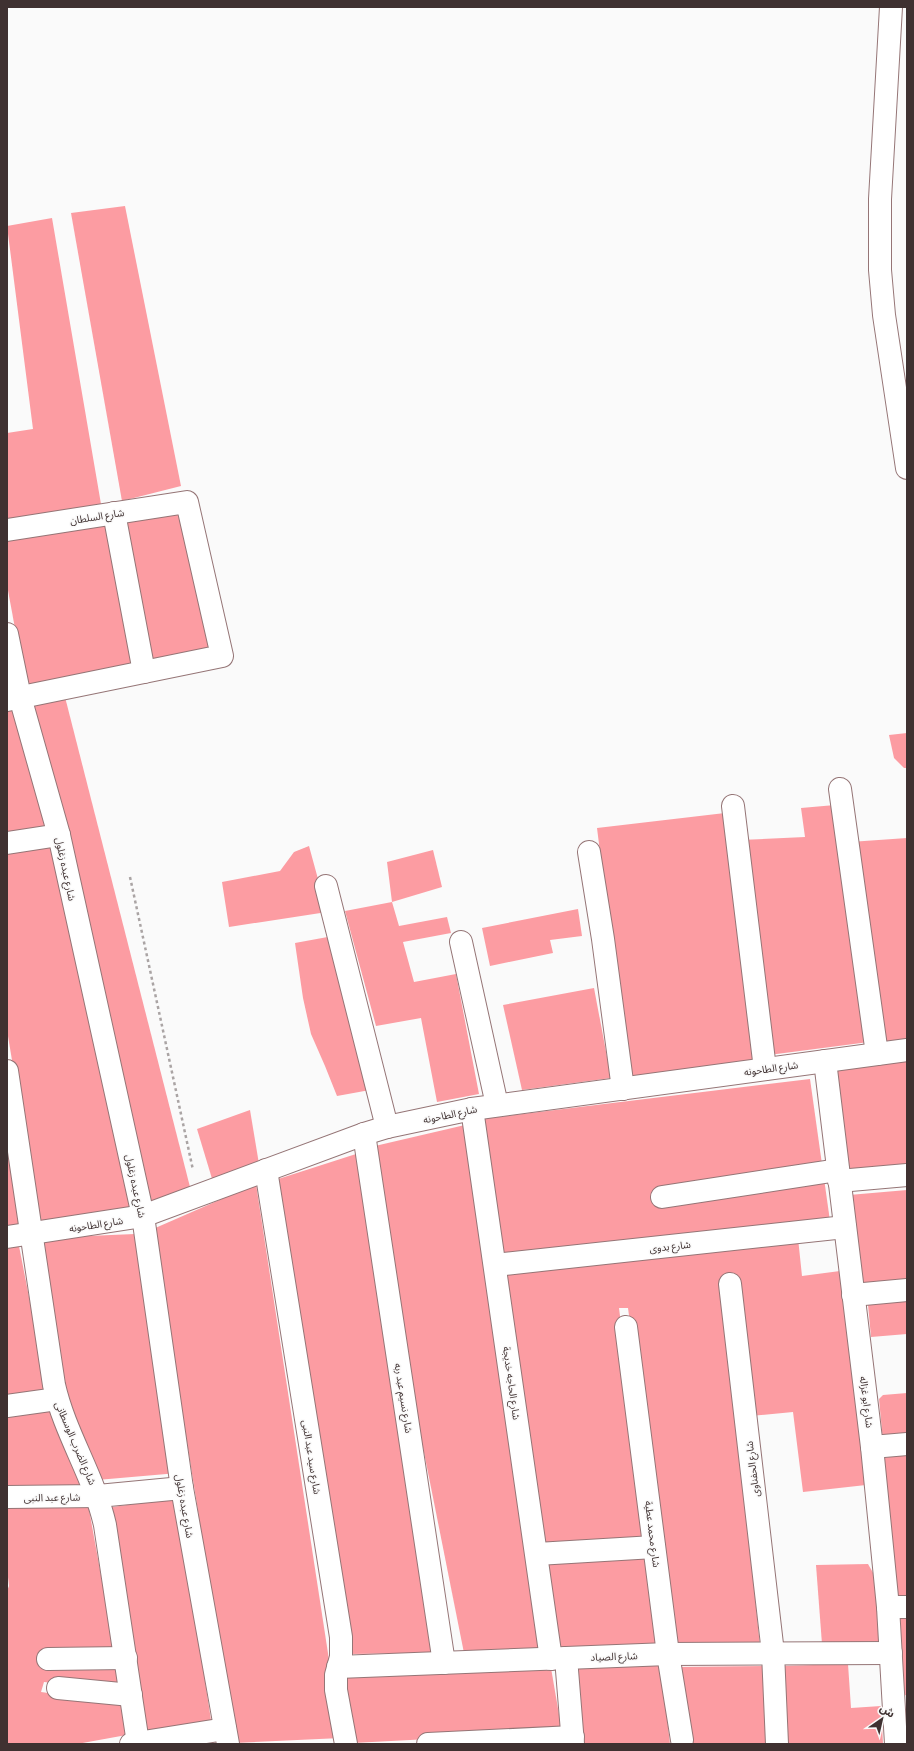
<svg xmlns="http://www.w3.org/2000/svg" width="914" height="1751" viewBox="0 0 914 1751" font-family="Barlow,'Noto Sans Arabic',sans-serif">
<rect width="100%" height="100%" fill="#fafafa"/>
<g fill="#fc9ca2">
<polygon points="125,206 181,486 122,501 71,213"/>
<polygon points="52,218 101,504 7,521 7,433 33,429 7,226"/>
<polygon points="182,508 213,647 148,663 121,520"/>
<polygon points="107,525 136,665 26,688 7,585 7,540"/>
<polygon points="65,697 190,1187 148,1202 29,702"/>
<polygon points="16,706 50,829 7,836 7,708"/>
<polygon points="907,733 907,768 904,768 894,758 889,735"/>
<polygon points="835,805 869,1042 769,1055 740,840 805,837 801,808"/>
<polygon points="725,813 758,1063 628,1080 597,828"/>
<polygon points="907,838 907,1042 880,1046 850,842"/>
<polygon points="51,844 137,1217 39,1224 7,1030 7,852"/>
<polygon points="309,846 327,912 229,927 222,882 280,871 294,852"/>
<polygon points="433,850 442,887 392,902 387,862"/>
<polygon points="392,902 399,926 447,917 451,933 403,942 414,982 456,974 479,1094 437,1102 421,1018 376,1026 345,911"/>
<polygon points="578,909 582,936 550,940 553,953 490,966 482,928"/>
<polygon points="333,936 370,1090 337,1096 325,1066 311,1034 303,998 295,943"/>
<polygon points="594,988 611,1078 522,1090 503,1005"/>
<polygon points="907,1059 907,1164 847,1170 835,1067"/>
<polygon points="810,1079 830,1221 504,1259 481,1119"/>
<polygon points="250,1110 259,1164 213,1182 197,1129"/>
<polygon points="465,1125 546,1650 464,1653 407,1367 375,1146"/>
<polygon points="7,1131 23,1228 7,1230"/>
<polygon points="356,1154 434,1653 350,1654 272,1181"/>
<polygon points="256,1184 341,1738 235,1743 153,1229"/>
<polygon points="907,1190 907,1280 863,1284 849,1195"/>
<polygon points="135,1234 178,1473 97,1480 65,1405 40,1238"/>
<polygon points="798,1238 802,1276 840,1271 866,1485 803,1492 793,1412 750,1416 723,1284 760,1646 673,1651 628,1308 619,1308 648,1541 543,1543 504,1274"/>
<polygon points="19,1246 48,1394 7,1400 7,1248"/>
<polygon points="907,1301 907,1334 871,1337 868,1305"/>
<polygon points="907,1393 907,1439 883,1441 879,1399 883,1395"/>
<polygon points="54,1407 85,1490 7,1492 7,1414"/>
<polygon points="907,1455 907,1601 894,1602 881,1458"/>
<polygon points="177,1498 211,1720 147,1734 105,1508"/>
<polygon points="88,1504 114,1647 123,1687 103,1689 44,1682 41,1692 84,1698 125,1699 132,1734 77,1744 7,1744 7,1591 9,1586 7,1568 7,1506"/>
<polygon points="646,1556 659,1644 562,1655 548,1564"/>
<polygon points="868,1564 876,1578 879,1641 822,1644 816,1565"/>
<polygon points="907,1613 907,1695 898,1696 894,1614"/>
<polygon points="848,1664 851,1708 881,1706 883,1744 783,1744 779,1666"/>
<polygon points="661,1665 670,1744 582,1744 574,1667"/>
<polygon points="768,1666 770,1744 686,1744 675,1667"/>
<polygon points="551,1668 562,1732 353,1743 343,1674"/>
</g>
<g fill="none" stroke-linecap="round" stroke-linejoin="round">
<defs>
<g id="street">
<polyline points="891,7 880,199 880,270 884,315 907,468"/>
<polyline points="114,513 144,672"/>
<polyline points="7,530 187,502 222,656 7,700"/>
<polyline points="7,634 20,697 59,835 143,1216 182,1488 228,1744"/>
<polyline points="840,789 877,1054"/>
<polyline points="733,806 765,1069"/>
<polyline points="7,843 59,835"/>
<polyline points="589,852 603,939 623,1089"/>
<polyline points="326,886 387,1127"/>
<polyline points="461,942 497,1105"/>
<polyline points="825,1061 872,1447 888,1607 896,1744"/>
<path d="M 7,1071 L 54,1385 C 65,1434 94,1476 105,1525 L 138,1743"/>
<polyline points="472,1109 551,1659"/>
<polyline points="364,1134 444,1663"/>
<polyline points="266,1170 341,1637 341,1657 336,1675 336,1690 346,1744"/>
<polyline points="839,1181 907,1175"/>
<polyline points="662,1197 838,1170"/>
<polyline points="7,1237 143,1216 364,1134 387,1127 472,1109 907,1050"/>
<polyline points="495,1265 845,1227"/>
<polyline points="730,1284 773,1653 777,1744"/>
<polyline points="853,1295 907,1290"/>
<polyline points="626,1327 668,1654 682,1740"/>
<polyline points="7,1406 57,1399"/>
<polyline points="872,1447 907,1444"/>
<polyline points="7,1497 98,1496 182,1488"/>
<polyline points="537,1554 654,1547"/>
<polyline points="888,1607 907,1607"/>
<polyline points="566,1658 573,1744"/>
<polyline points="48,1659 126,1658"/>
<polyline points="338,1667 668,1654 891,1653"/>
<polyline points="58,1688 131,1695"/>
<polyline points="131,1744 225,1729"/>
<polyline points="428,1744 573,1737"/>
</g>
</defs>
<use href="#street" stroke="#957576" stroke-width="24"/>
<polyline stroke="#aaa4a4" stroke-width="2.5" stroke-dasharray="3 3" stroke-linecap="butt" points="130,877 193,1170"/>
<use href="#street" stroke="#fff" stroke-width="22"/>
</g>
<g text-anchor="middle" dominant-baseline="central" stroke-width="3" stroke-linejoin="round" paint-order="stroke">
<g font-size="10" fill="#3f3131" stroke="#fafafa">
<text transform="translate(97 516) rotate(-9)">شارع السلطان</text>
<text transform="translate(66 869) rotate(78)">شارع عبده زغلول</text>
<text transform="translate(771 1068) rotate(-8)">شارع الطاحونه</text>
<text transform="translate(450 1114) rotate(-12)">شارع الطاحونه</text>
<text transform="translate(136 1186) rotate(78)">شارع عبده زغلول</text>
<text transform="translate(96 1224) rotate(-9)">شارع الطاحونه</text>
<text transform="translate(670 1246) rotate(-6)">شارع بدوى</text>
<text transform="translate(512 1383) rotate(82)">شارع الحاجه خديجة</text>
<text transform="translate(404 1398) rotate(81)">شارع نسيم عبد ربه</text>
<text transform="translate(867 1402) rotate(83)">شارع ابو غزاله</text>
<text transform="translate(76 1443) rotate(67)">شارع الضرب الوسطانى</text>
<text transform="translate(312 1457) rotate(81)">شارع سيد عبد النبى</text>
<text transform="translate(752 1469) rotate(-97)">شارع الحفناوى</text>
<text transform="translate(52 1497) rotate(-1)">شارع عبد النبى</text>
<text transform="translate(185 1506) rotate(80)">شارع عبده زغلول</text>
<text transform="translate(653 1534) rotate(83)">شارع محمد عطية</text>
<text transform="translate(614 1656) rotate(-2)">شارع الصياد</text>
</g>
</g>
<rect width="914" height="1751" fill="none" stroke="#3f3131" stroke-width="16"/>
<g transform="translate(882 1719) rotate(34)" stroke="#fafafa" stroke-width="3" paint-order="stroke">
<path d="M0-3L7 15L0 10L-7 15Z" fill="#3f3131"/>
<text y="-6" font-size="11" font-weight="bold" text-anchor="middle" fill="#3f3131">ش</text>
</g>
</svg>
